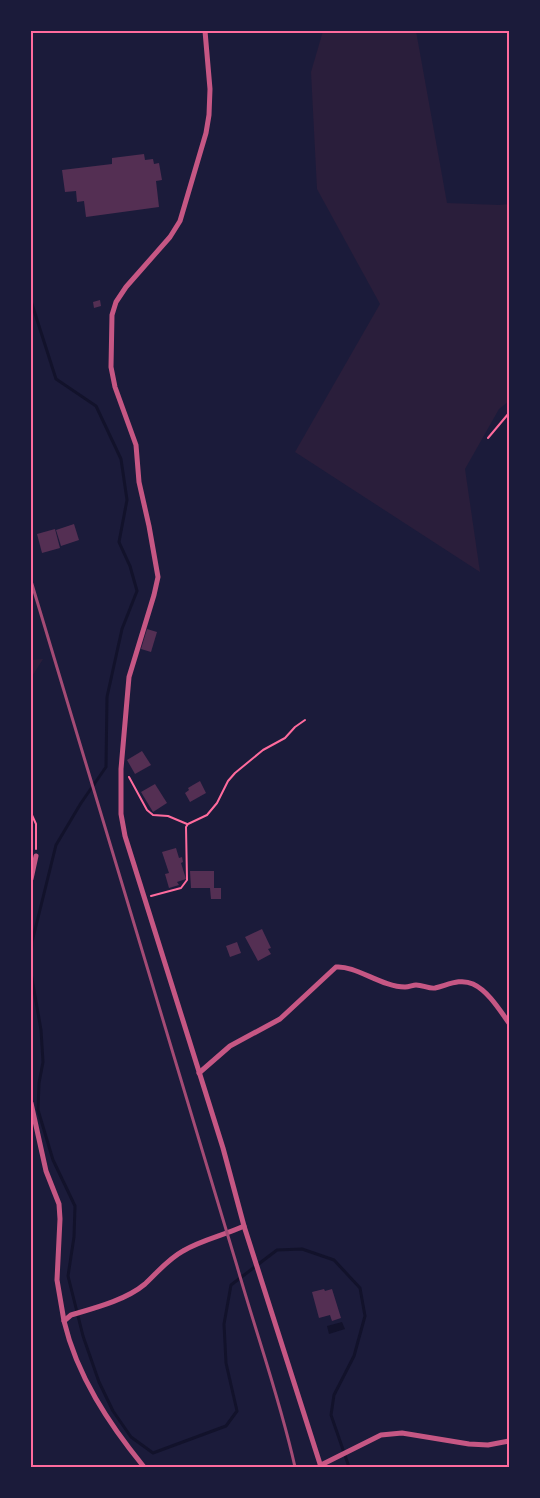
<svg xmlns="http://www.w3.org/2000/svg" width="540" height="1498" viewBox="0 0 540 1498" font-family="Manrope,sans-serif">
<rect width="100%" height="100%" fill="#1b1b3a"/>
<g fill="#2a1e3b">
<polygon points="323,31 416,31 447,203 499,205 509,204 509,401 499,409 465,469 480,572 295,452 380,304 317,189 311,72"/>
<polygon points="43,659 31,678 31,660"/>
</g>
<polygon fill="#12122b" points="342,1322 345,1329 329,1334 327,1326"/>
<g fill="none" stroke-linecap="round" stroke-linejoin="round">
<g stroke="#12122b" stroke-width="3">
<polyline points="31,301 56,379 96,406 121,459 127,500 119,542 130,566 137,591 122,629 107,697 106,767 81,803 56,845 32,942 31,957"/>
<polyline points="31,973 41,1030 43,1062 39,1083 38,1110 53,1160 75,1206 74,1237 68,1276 83,1336 99,1382 113,1411 131,1437 153,1453 226,1426 237,1411 226,1363 224,1324 231,1285 277,1250 302,1249 334,1260 360,1288 365,1316 354,1356 334,1395 331,1415 349,1467"/>
</g>
</g>
<g fill="#542f53">
<polygon points="144,154 145,160 153,159 154,164 159,163 162,180 156,181 159,207 86,217 84,201 77,202 76,191 65,192 62,170 112,164 112,158"/>
<polygon points="100,300 101,306 94,308 93,302"/>
<polygon points="74,524 79,540 61,546 56,530"/>
<polygon points="55,529 60,548 42,553 37,534"/>
<polygon points="147,629 157,632 151,652 141,649"/>
<polygon points="142,751 151,765 135,774 127,760"/>
<polygon points="200,781 206,793 190,802 185,793 189,790 188,788 193,785"/>
<polygon points="155,784 167,803 153,812 141,792"/>
<polygon points="176,848 179,858 182,857 183,862 181,863 186,879 177,882 179,885 169,888 165,874 169,873 162,852"/>
<polygon points="190,871 214,871 214,888 221,888 221,899 211,899 210,888 191,888"/>
<polygon points="262,929 271,948 268,949 271,954 258,961 245,937"/>
<polygon points="237,942 241,953 230,957 226,946"/>
<polygon points="324,1289 325,1291 332,1289 341,1318 332,1321 330,1315 319,1318 312,1292"/>
</g>
<g fill="none" stroke-linecap="round" stroke-linejoin="round">
<g stroke="#ff6b9d" stroke-width="2">
<polyline points="488,438 509,413"/>
<polyline points="129,777 147,810 153,815 168,816 187,824"/>
<polyline points="31,813 36,824 36,849"/>
<polyline points="151,896 181,888 187,880 186,827 188,824 207,815 217,803 228,781 235,773 263,750 285,738 295,727 305,720"/>
</g>
<g stroke="#c65784" stroke-width="5">
<polyline points="205,31 210,89 209,115 206,133 180,221 170,237 126,287 116,302 112,315 111,367 115,387 136,445 139,482 149,526 158,577 154,595 129,677 121,769 121,814 125,836 223,1148 244,1226 321,1467"/>
<polyline points="31,879 36,856"/>
<path d="M 199,1073 L 230,1046 L 280,1019 L 336,967 C 355,965 382,987 405,987 C 409,987 413,985 416,985 C 423,985 429,989 435,988 C 448,985 460,978 473,984 C 488,991 499,1009 509,1023"/>
<polyline points="31,1103 46,1171 59,1204 60,1219 57,1280 64,1321"/>
<polyline points="321,1465 381,1435 402,1433 469,1444 488,1445 509,1441"/>
<path d="M 144,1467 C 109,1424 77,1376 64,1321 L 71,1315 C 95,1308 126,1300 145,1284 C 158,1272 168,1259 183,1251 C 201,1240 225,1235 244,1226"/>
</g>
<path stroke="#a44b75" stroke-width="3" d="M 31,581 C 100,809 170,1037 237,1266 C 256,1333 280,1399 295,1467"/>
</g>
<rect width="540" height="1498" fill="none" stroke="#1b1b3a" stroke-width="65"/>
<rect x="32" y="32" width="476" height="1434" fill="none" stroke="#ff6b9d" stroke-width="2"/>
</svg>
